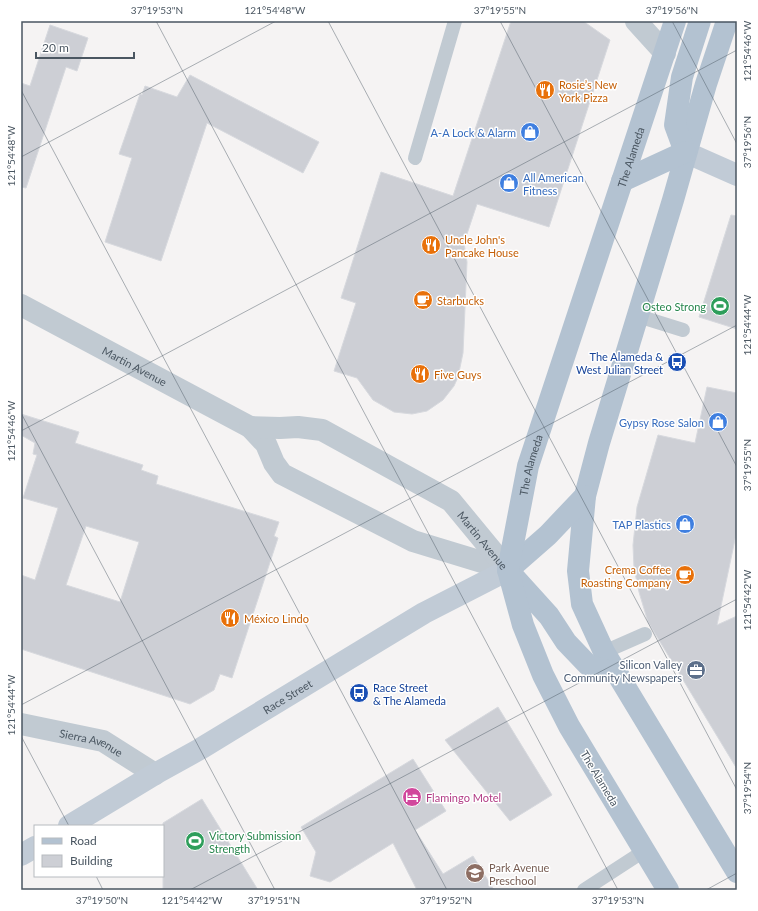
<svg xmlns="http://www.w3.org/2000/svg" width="758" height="911" viewBox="0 0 758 911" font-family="Lato,sans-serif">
<rect width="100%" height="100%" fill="#f5f3f3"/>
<g fill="#cdcfd5" stroke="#d7d9de" fill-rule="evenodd">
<polygon points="511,21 583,21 610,40 549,227 477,204 464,243 467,262 463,353 458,377 454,386 443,400 427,411 412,414 394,412 373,400 357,378 334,371 356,303 341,298 381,172 453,196"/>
<polygon points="50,25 88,38 77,71 66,67 26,188 21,187 21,83 30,86"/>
<polygon points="190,75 319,142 303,173 207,123 161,261 105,242 132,158 119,154 140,94 142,95 145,86 177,97"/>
<polygon points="731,215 737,216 737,329 699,317"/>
<polygon points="707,387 737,393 737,530 717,625 737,616 737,769 648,622 639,592 634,568 633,545 637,507 658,435 695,443"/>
<path d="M 21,414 L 79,432 L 75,443 L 143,465 L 141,470 L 158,476 L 156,484 L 279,522 L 274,536 L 278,538 L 232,678 L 220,674 L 214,690 L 190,704 L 21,649 L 21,575 L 35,580 L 58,508 L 23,498 L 37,455 L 33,454 L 35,443 L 21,435 ZM 86,526 L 139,542 L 120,602 L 66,585 Z"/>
<polygon points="498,707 552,795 510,821 445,740"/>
<polygon points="413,759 446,811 415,830 443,874 473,856 494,890 417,890 393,843 330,882 310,876 316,852 301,827"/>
<polygon points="202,799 258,890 163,890 163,823"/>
</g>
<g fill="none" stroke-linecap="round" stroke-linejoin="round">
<g stroke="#c1cad2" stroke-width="14">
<polyline points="415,158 455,21"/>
<polyline points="638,316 683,330"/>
<polyline points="604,652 645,634"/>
<polyline points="584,890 644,851"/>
</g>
<g stroke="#c1cad2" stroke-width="22">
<polyline points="636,21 665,53"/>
<path id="s1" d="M 21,305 L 250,427 L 266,444 L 274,463 L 282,474 L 413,541 L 508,570"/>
<path id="s2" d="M 250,427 L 280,428 L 298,427 L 322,430 L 451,501 L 508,570"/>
<path id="s3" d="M 21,724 L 103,741 L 155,774"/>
</g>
<g stroke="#c1cbd6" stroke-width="22">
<polyline points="685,152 737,175"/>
<path id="s4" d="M 69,826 L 155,774 L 200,749 L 424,613 L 508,570"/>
<polyline points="21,855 35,847"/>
</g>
<g stroke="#b3c2d1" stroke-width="22">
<polyline points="727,21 706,84 673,200 599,443 585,496 578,571 582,604 604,652 737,872"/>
<polyline points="685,152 675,125 682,77 700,21"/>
<polyline points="622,181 685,152"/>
<polyline points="508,570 548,535 585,496"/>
<polyline points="511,574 549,616 566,642 588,665 618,674"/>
<path id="s5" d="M 668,890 L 569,726 L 543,675 L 523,625 L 508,570 L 528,466 L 675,21"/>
</g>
</g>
<path fill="none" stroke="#4a5661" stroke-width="1" stroke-opacity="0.45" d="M 156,21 L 618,890M 328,21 L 737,790M 500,21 L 737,467M 672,21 L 737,144M 21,90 L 447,890M 21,157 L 276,21M 21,413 L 275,890M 21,431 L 737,50M 21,705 L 737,325M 21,736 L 69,826M 96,876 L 103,890M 190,890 L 737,599M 706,890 L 737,873"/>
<defs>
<symbol id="restaurant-disc" viewBox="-11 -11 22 22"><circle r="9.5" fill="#e8710a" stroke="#fff"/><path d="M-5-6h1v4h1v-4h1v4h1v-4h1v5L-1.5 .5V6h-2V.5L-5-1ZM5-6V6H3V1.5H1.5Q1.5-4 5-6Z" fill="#fff"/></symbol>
<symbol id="shop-disc" viewBox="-11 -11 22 22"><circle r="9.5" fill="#3f7fe0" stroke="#fff"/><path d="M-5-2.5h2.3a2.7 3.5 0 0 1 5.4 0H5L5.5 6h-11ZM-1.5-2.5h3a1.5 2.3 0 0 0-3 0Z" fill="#fff"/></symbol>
<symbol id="cafe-disc" viewBox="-11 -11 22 22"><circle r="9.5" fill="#e8710a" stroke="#fff"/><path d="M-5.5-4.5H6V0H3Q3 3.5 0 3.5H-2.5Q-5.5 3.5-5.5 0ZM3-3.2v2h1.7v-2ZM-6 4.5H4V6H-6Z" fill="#fff"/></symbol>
<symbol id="stadium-disc" viewBox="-11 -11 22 22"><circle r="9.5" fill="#2e9e5b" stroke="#fff"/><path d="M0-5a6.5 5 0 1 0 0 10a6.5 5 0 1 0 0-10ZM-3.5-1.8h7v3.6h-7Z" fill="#fff"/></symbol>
<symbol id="bus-disc" viewBox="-11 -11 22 22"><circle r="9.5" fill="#1a4fb4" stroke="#fff"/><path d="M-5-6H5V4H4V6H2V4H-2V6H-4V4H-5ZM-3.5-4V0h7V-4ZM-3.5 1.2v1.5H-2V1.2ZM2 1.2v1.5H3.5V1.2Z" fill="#fff"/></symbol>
<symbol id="office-disc" viewBox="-11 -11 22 22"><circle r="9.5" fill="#5c6f8a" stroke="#fff"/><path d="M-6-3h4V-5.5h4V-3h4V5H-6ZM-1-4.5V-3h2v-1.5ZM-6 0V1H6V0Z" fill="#fff"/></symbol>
<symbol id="hotel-disc" viewBox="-11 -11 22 22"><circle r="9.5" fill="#d1479c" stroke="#fff"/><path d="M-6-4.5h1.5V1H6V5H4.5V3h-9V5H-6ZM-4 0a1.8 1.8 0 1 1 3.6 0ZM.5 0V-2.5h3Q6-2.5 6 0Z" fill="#fff"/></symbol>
<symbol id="school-disc" viewBox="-11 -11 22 22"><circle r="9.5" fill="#8d6e63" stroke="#fff"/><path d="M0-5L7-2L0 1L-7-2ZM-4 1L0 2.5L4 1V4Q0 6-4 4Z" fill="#fff"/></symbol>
</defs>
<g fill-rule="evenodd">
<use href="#restaurant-disc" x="534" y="79" width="22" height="22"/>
<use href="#shop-disc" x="519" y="121" width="22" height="22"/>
<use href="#shop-disc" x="498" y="172" width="22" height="22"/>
<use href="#restaurant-disc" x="420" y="234" width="22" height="22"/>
<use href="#cafe-disc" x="412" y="289" width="22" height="22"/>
<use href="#stadium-disc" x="709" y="295" width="22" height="22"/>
<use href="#bus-disc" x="666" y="351" width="22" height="22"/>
<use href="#restaurant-disc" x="409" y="363" width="22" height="22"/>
<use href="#shop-disc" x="707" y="411" width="22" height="22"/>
<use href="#shop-disc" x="674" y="513" width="22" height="22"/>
<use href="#cafe-disc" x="674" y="564" width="22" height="22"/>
<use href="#restaurant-disc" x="219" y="607" width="22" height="22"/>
<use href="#office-disc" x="685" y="659" width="22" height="22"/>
<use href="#bus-disc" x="348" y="682" width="22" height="22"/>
<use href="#hotel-disc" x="401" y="786" width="22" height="22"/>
<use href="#stadium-disc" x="184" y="830" width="22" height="22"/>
<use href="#school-disc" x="464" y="862" width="22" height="22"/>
</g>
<g text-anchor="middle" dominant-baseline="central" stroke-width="3" stroke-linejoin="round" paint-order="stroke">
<g font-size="11" fill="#c56008" stroke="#fff" text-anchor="start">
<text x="559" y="84">Rosie’s New<tspan x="559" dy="13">York Pizza</tspan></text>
<text x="445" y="239">Uncle John's<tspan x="445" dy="13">Pancake House</tspan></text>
<text x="437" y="300">Starbucks</text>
<text x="434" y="374">Five Guys</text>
<text x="671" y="569" text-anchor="end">Crema Coffee<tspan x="671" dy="13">Roasting Company</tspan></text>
<text x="244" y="618">México Lindo</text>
</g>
<g font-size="11" fill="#366cbe" stroke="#fff" text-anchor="end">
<text x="516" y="132">A-A Lock &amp; Alarm</text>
<text x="523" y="177" text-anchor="start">All American<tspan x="523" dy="13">Fitness</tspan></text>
<text x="704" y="422">Gypsy Rose Salon</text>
<text x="671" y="524">TAP Plastics</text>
</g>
<g font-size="11" fill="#4a5661" stroke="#fff">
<text stroke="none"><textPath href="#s5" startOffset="791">The Alameda</textPath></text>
<text stroke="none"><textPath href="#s1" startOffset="129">Martin Avenue</textPath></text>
<text stroke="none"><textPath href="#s5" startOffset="467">The Alameda</textPath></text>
<text stroke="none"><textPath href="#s2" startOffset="270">Martin Avenue</textPath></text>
<text stroke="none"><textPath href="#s4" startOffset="254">Race Street</textPath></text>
<text stroke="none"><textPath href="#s3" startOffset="73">Sierra Avenue</textPath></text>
<text transform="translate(600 778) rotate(59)">The Alameda</text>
</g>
<g font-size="11" fill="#27864d" stroke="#fff" text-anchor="end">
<text x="706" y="306">Osteo Strong</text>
<text x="209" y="835" text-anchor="start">Victory Submission<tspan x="209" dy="13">Strength</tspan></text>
</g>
<g font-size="11" fill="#164399" stroke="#fff" text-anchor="end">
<text x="663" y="356">The Alameda &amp;<tspan x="663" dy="13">West Julian Street</tspan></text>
<text x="373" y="687" text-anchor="start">Race Street<tspan x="373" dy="13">&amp; The Alameda</tspan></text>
</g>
<g font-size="11" fill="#4e5e75" stroke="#fff" text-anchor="end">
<text x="682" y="664">Silicon Valley<tspan x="682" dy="13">Community Newspapers</tspan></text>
</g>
<g font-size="11" fill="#b23c85" stroke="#fff" text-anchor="start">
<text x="426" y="797">Flamingo Motel</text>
</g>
<g font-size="11" fill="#785e54" stroke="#fff" text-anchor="start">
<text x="489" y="867">Park Avenue<tspan x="489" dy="13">Preschool</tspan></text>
</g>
</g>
<rect width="758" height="911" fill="none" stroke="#ffffff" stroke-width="44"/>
<rect x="34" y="825" width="130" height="52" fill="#ffffff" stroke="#b7bbc0"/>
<rect x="42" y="838" width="20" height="6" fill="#b3c2d1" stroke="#b7bbc0"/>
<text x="70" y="845" font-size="12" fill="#4a5661">Road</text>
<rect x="42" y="855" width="20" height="12" fill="#cdcfd5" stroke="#b7bbc0"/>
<text x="70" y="865" font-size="12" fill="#4a5661">Building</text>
<path d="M36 52v6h98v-6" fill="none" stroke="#4a5661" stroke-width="2"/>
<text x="42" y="52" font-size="12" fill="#4a5661" stroke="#ffffff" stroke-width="3" paint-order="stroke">20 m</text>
<rect x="22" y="22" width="714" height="867" fill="none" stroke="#4a5661" stroke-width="1.5"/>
<g font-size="10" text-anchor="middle" fill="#4a5661">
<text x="157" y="14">37°19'53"N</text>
<text x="275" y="14">121°54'48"W</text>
<text x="500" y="14">37°19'55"N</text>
<text x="672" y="14">37°19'56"N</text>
<text transform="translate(747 51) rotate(-90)" y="4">121°54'46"W</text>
<text transform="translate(747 142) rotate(-90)" y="4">37°19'56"N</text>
<text transform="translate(11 156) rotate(-90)" y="4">121°54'48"W</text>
<text transform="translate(747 325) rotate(-90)" y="4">121°54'44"W</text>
<text transform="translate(11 431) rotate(-90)" y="4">121°54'46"W</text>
<text transform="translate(747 465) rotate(-90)" y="4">37°19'55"N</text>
<text transform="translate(747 600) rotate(-90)" y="4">121°54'42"W</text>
<text transform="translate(11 705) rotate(-90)" y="4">121°54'44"W</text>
<text transform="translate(747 788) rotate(-90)" y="4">37°19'54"N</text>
<text x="102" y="904">37°19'50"N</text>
<text x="192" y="904">121°54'42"W</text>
<text x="274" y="904">37°19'51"N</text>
<text x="446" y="904">37°19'52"N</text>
<text x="618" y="904">37°19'53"N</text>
</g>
</svg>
